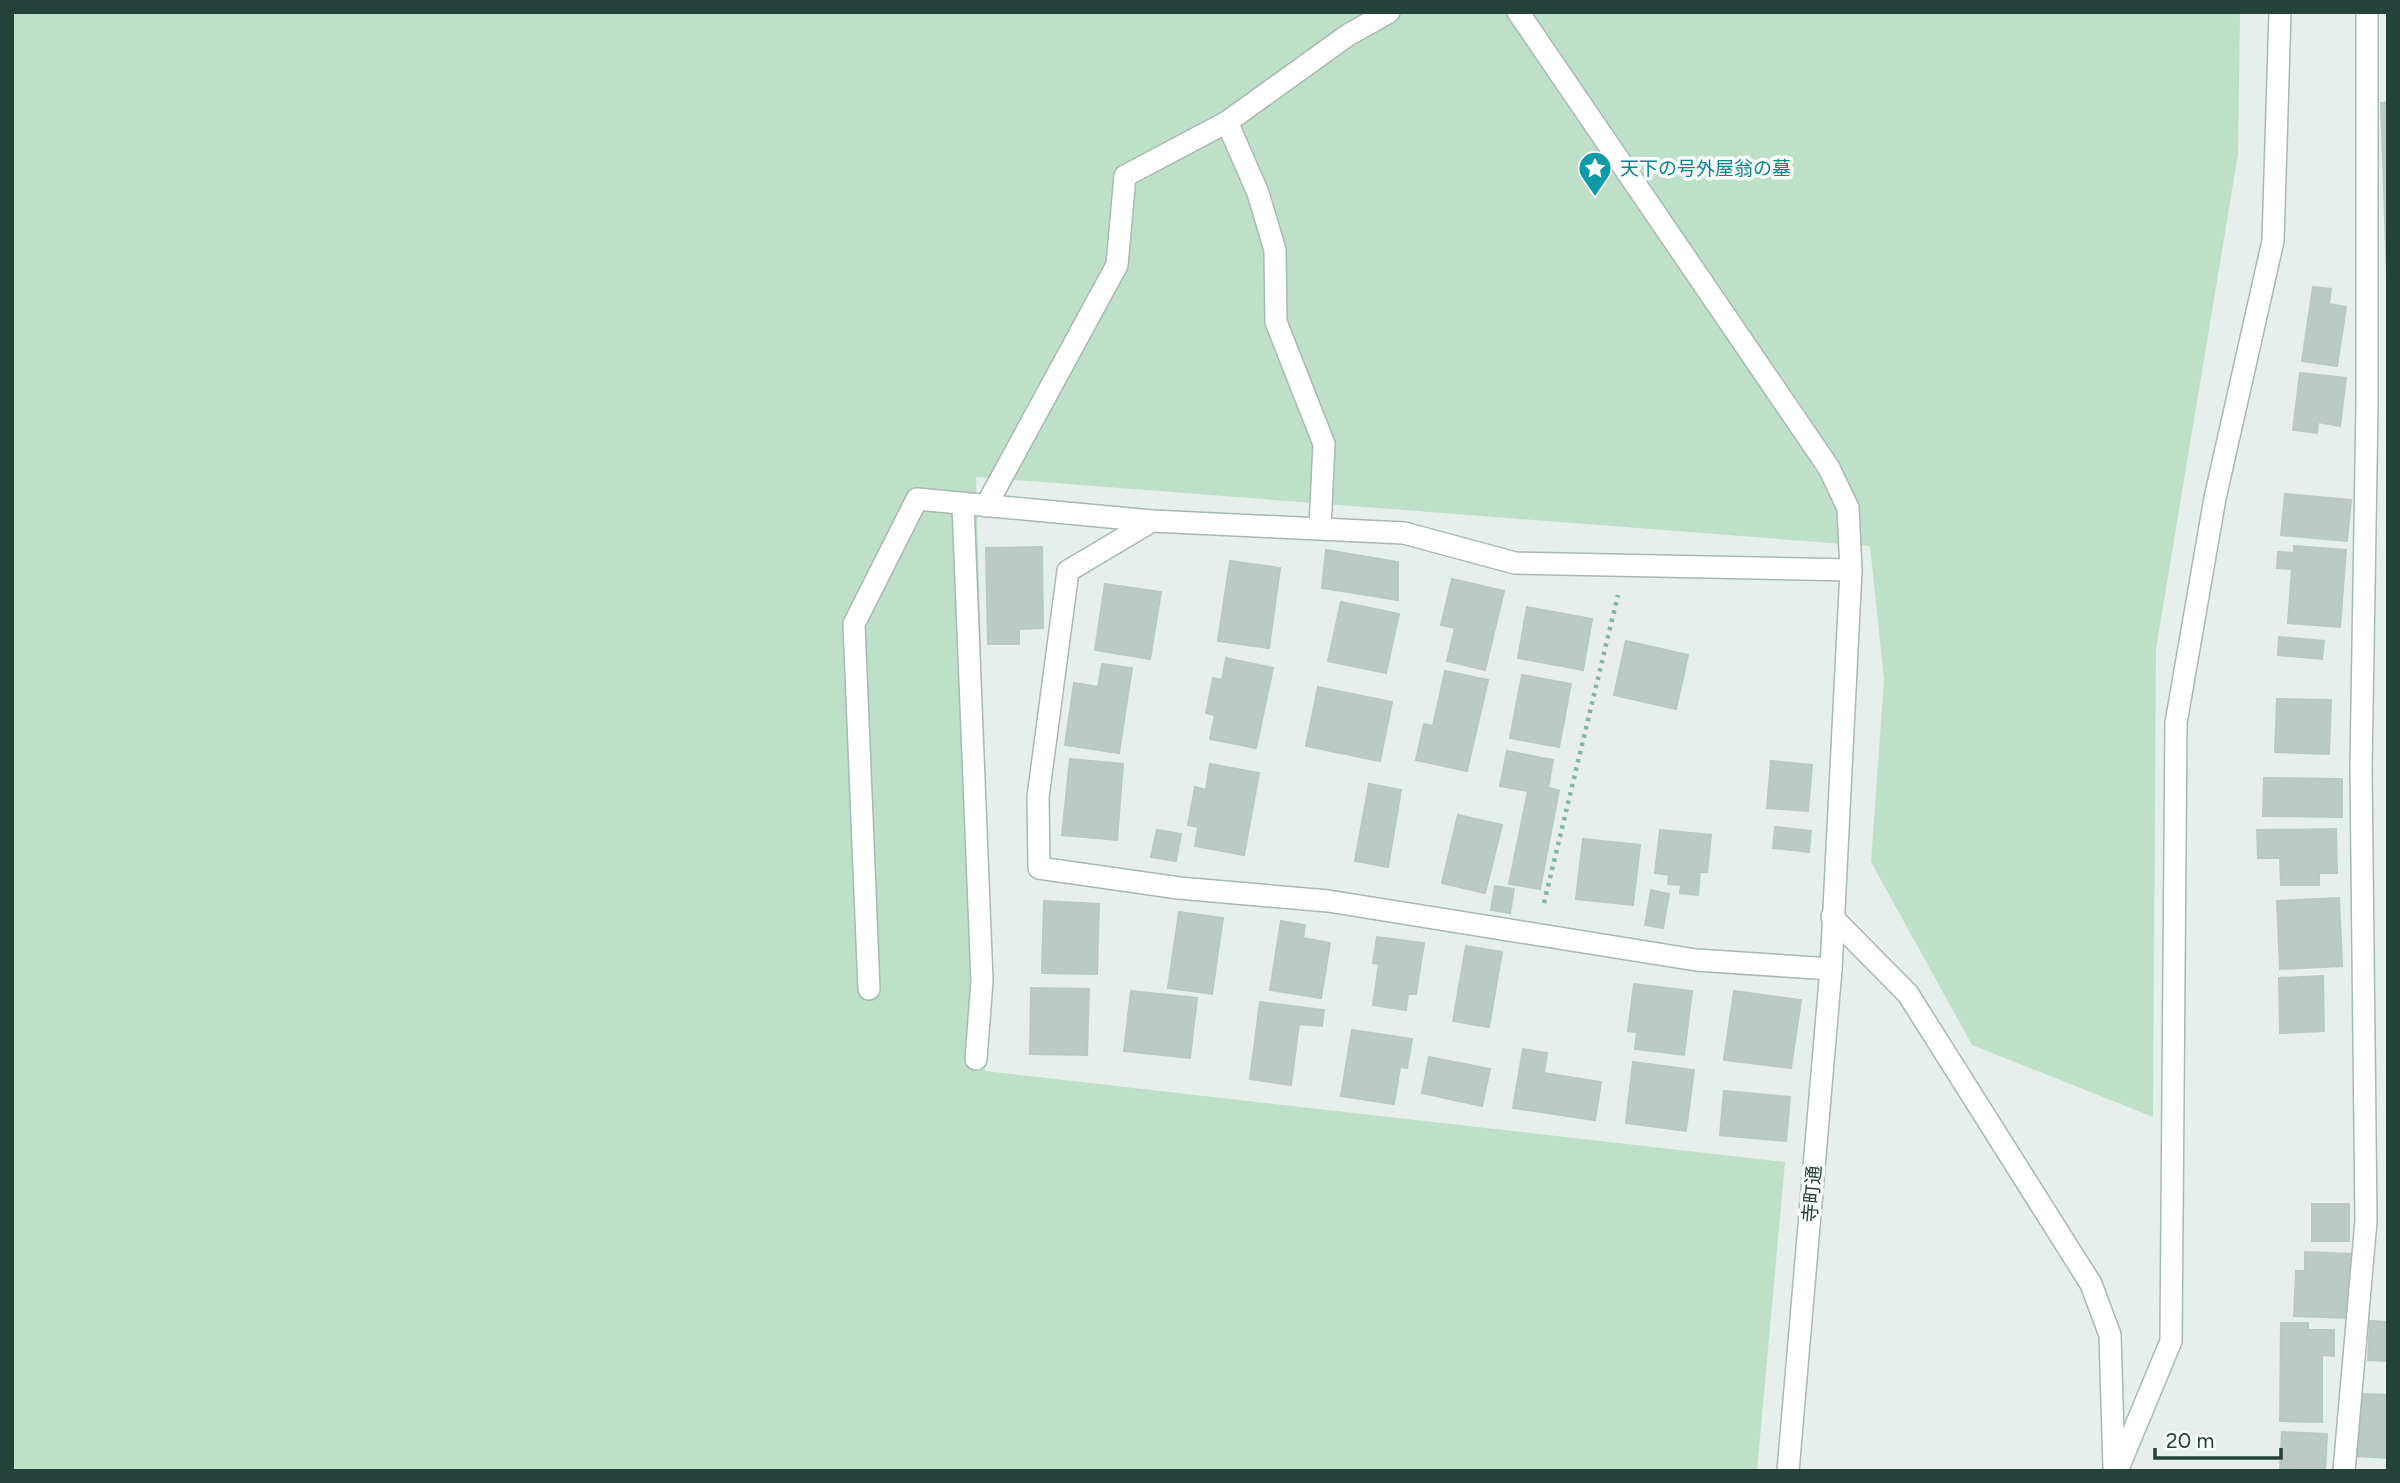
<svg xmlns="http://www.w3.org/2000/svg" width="2400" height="1483" viewBox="0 0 2400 1483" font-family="Figtree,'Noto Sans JP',sans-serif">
<rect width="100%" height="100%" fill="#e6efeb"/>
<polygon fill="#bfe0c8" points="12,12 2240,12 2238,154 2156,649 2153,1117 1972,1045 1871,862 1884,679 1870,546 976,477 990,970 985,1071 1785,1162 1757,1471 12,1471"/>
<g fill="#bbcac4" stroke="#b8c9c2" stroke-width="2">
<polygon points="2388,102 2388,306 2381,103"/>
<polygon points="2313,287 2331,289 2329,304 2346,307 2337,366 2302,361"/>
<polygon points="2300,373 2346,378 2340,426 2318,422 2317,433 2293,430"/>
<polygon points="2285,494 2351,500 2347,541 2281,535"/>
<polygon points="2294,546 2346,550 2340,627 2288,623 2292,569 2277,568 2278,552 2294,553"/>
<polygon points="1042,547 1043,628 1019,629 1019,644 988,644 986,548"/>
<polygon points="1326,550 1398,562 1398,600 1322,588"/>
<polygon points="1230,561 1280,568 1269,648 1218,641"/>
<polygon points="1452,579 1504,591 1485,670 1447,661 1455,628 1441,625"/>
<polygon points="1105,584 1161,592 1150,659 1095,650"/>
<polygon points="1341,602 1399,614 1386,673 1328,661"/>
<polygon points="1527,607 1592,619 1583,670 1518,658"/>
<polygon points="2279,637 2324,641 2322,659 2278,655"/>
<polygon points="1626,641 1688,655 1676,709 1614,695"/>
<polygon points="1226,658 1273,668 1256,748 1210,739 1215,715 1206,713 1213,678 1222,680"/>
<polygon points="1102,664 1132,668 1119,753 1065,745 1074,683 1098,687"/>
<polygon points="1445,671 1488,680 1467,771 1416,760 1424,724 1433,726"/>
<polygon points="1522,675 1571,684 1559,747 1510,738"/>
<polygon points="1318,687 1392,702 1380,761 1306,746"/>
<polygon points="2277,699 2331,700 2329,754 2275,752"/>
<polygon points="1507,751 1553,760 1548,788 1559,790 1540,889 1509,884 1528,791 1500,786"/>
<polygon points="1070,759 1123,764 1117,840 1062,835"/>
<polygon points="1771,761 1812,765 1808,811 1767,808"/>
<polygon points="1210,764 1259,773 1244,855 1195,846 1198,827 1188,825 1195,787 1206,790"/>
<polygon points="2264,778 2342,779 2342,817 2263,816"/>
<polygon points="1369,784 1401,790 1388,867 1355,861"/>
<polygon points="1458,815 1502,825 1485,893 1442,883"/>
<polygon points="1775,827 1811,831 1809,852 1773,848"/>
<polygon points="2336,829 2337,873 2319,873 2319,885 2281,885 2280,858 2258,858 2257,830"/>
<polygon points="1157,830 1181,834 1176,861 1151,857"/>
<polygon points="1660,830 1711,835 1707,872 1700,872 1698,895 1680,893 1681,885 1668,884 1669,875 1655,873"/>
<polygon points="1583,839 1640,845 1633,905 1576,899"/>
<polygon points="1495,886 1514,889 1510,913 1491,910"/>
<polygon points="1651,890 1669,894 1663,928 1645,925"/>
<polygon points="2339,898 2342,966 2280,969 2277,901"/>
<polygon points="1044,901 1099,904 1097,974 1042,973"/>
<polygon points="1179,912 1223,918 1212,994 1168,988"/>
<polygon points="1281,921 1305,925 1303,938 1330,943 1321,998 1270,990"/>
<polygon points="1377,937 1424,943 1416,994 1408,994 1406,1010 1373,1005 1379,964 1373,963"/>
<polygon points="1466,946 1502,952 1489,1027 1453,1021"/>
<polygon points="2323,976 2324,1031 2280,1033 2279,978"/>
<polygon points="1634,984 1692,991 1684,1055 1635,1049 1637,1032 1628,1031"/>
<polygon points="1031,988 1089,989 1087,1055 1030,1054"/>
<polygon points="1131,991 1197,998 1190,1058 1124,1051"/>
<polygon points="1734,991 1801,1000 1791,1068 1724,1060"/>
<polygon points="1260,1002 1324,1010 1322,1026 1299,1024 1291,1085 1250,1079"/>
<polygon points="1352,1030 1412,1039 1407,1068 1400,1067 1394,1104 1341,1096"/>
<polygon points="1523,1049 1547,1053 1544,1073 1601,1082 1595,1120 1513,1108"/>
<polygon points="1429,1057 1490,1069 1482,1106 1422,1093"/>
<polygon points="1633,1062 1694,1070 1686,1131 1626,1123"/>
<polygon points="1724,1091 1790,1097 1786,1141 1720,1135"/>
<rect x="2312" y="1204" width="37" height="37"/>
<polygon points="2305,1252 2353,1254 2351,1318 2294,1316 2296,1271 2305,1271"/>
<polygon points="2370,1321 2388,1322 2388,1361 2368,1360"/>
<polygon points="2281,1323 2308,1323 2308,1330 2334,1330 2334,1356 2322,1355 2322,1422 2280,1421"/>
<polygon points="2360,1394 2388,1395 2388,1458 2357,1456"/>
<polygon points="2282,1432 2327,1434 2325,1471 2280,1469"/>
</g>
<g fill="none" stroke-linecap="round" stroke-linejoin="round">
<defs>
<g id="minor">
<polyline points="1518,12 1829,468 1848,508 1851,570 1831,969 1788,1471"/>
<polyline points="963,504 982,981 976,1059"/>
<polyline points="986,506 1117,265 1125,176 1227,122"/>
<polyline points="1320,528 1324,444 1276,322 1275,250 1258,193 1227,122 1348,35 1389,12"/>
<polyline points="1832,917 1908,994 2091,1284 2110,1335 2114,1468"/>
<polyline points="1831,969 1696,960 1328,901 1179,888 1039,868 1038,797 1068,571 1152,521 1404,533 1515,563 1851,570"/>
<polyline points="869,989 854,624 917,499 1152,521"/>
<polyline points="2117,1471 2171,1341 2176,723 2215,498 2273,241 2280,12"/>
<polyline points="2344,1471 2366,1221 2361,768 2367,405 2367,12"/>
</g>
</defs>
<use href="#minor" stroke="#a8b8b2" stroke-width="24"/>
<polyline stroke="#86b3a5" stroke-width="4.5" stroke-dasharray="3.5 5" stroke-linecap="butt" points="1544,903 1618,595"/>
<use href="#minor" stroke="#fff" stroke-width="21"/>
</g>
<defs>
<symbol id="sight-pin" viewBox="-11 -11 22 30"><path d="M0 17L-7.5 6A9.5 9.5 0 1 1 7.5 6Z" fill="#0f9aa8" stroke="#f7fbf9"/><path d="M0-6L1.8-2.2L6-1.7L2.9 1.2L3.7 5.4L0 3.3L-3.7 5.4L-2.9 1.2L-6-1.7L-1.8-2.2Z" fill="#fff"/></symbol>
</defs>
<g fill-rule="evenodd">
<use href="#sight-pin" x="1576" y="149" width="38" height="52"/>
</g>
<g text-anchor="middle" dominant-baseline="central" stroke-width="7" stroke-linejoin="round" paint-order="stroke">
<g font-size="19" fill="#0d838f" stroke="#f7fbf9" text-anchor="start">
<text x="1620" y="168">天下の号外屋翁の墓</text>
</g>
<g font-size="19" fill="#24423a" stroke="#f7fbf9">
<text transform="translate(1812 1194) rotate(-85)">寺町通</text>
</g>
</g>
<rect width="2400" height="1483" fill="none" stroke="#24423a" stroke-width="28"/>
<path d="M2155 1448v10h126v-10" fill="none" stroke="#24423a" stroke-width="3.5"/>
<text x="2166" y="1448" font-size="21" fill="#24423a" stroke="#f7fbf9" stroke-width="5" paint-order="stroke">20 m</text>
</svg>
